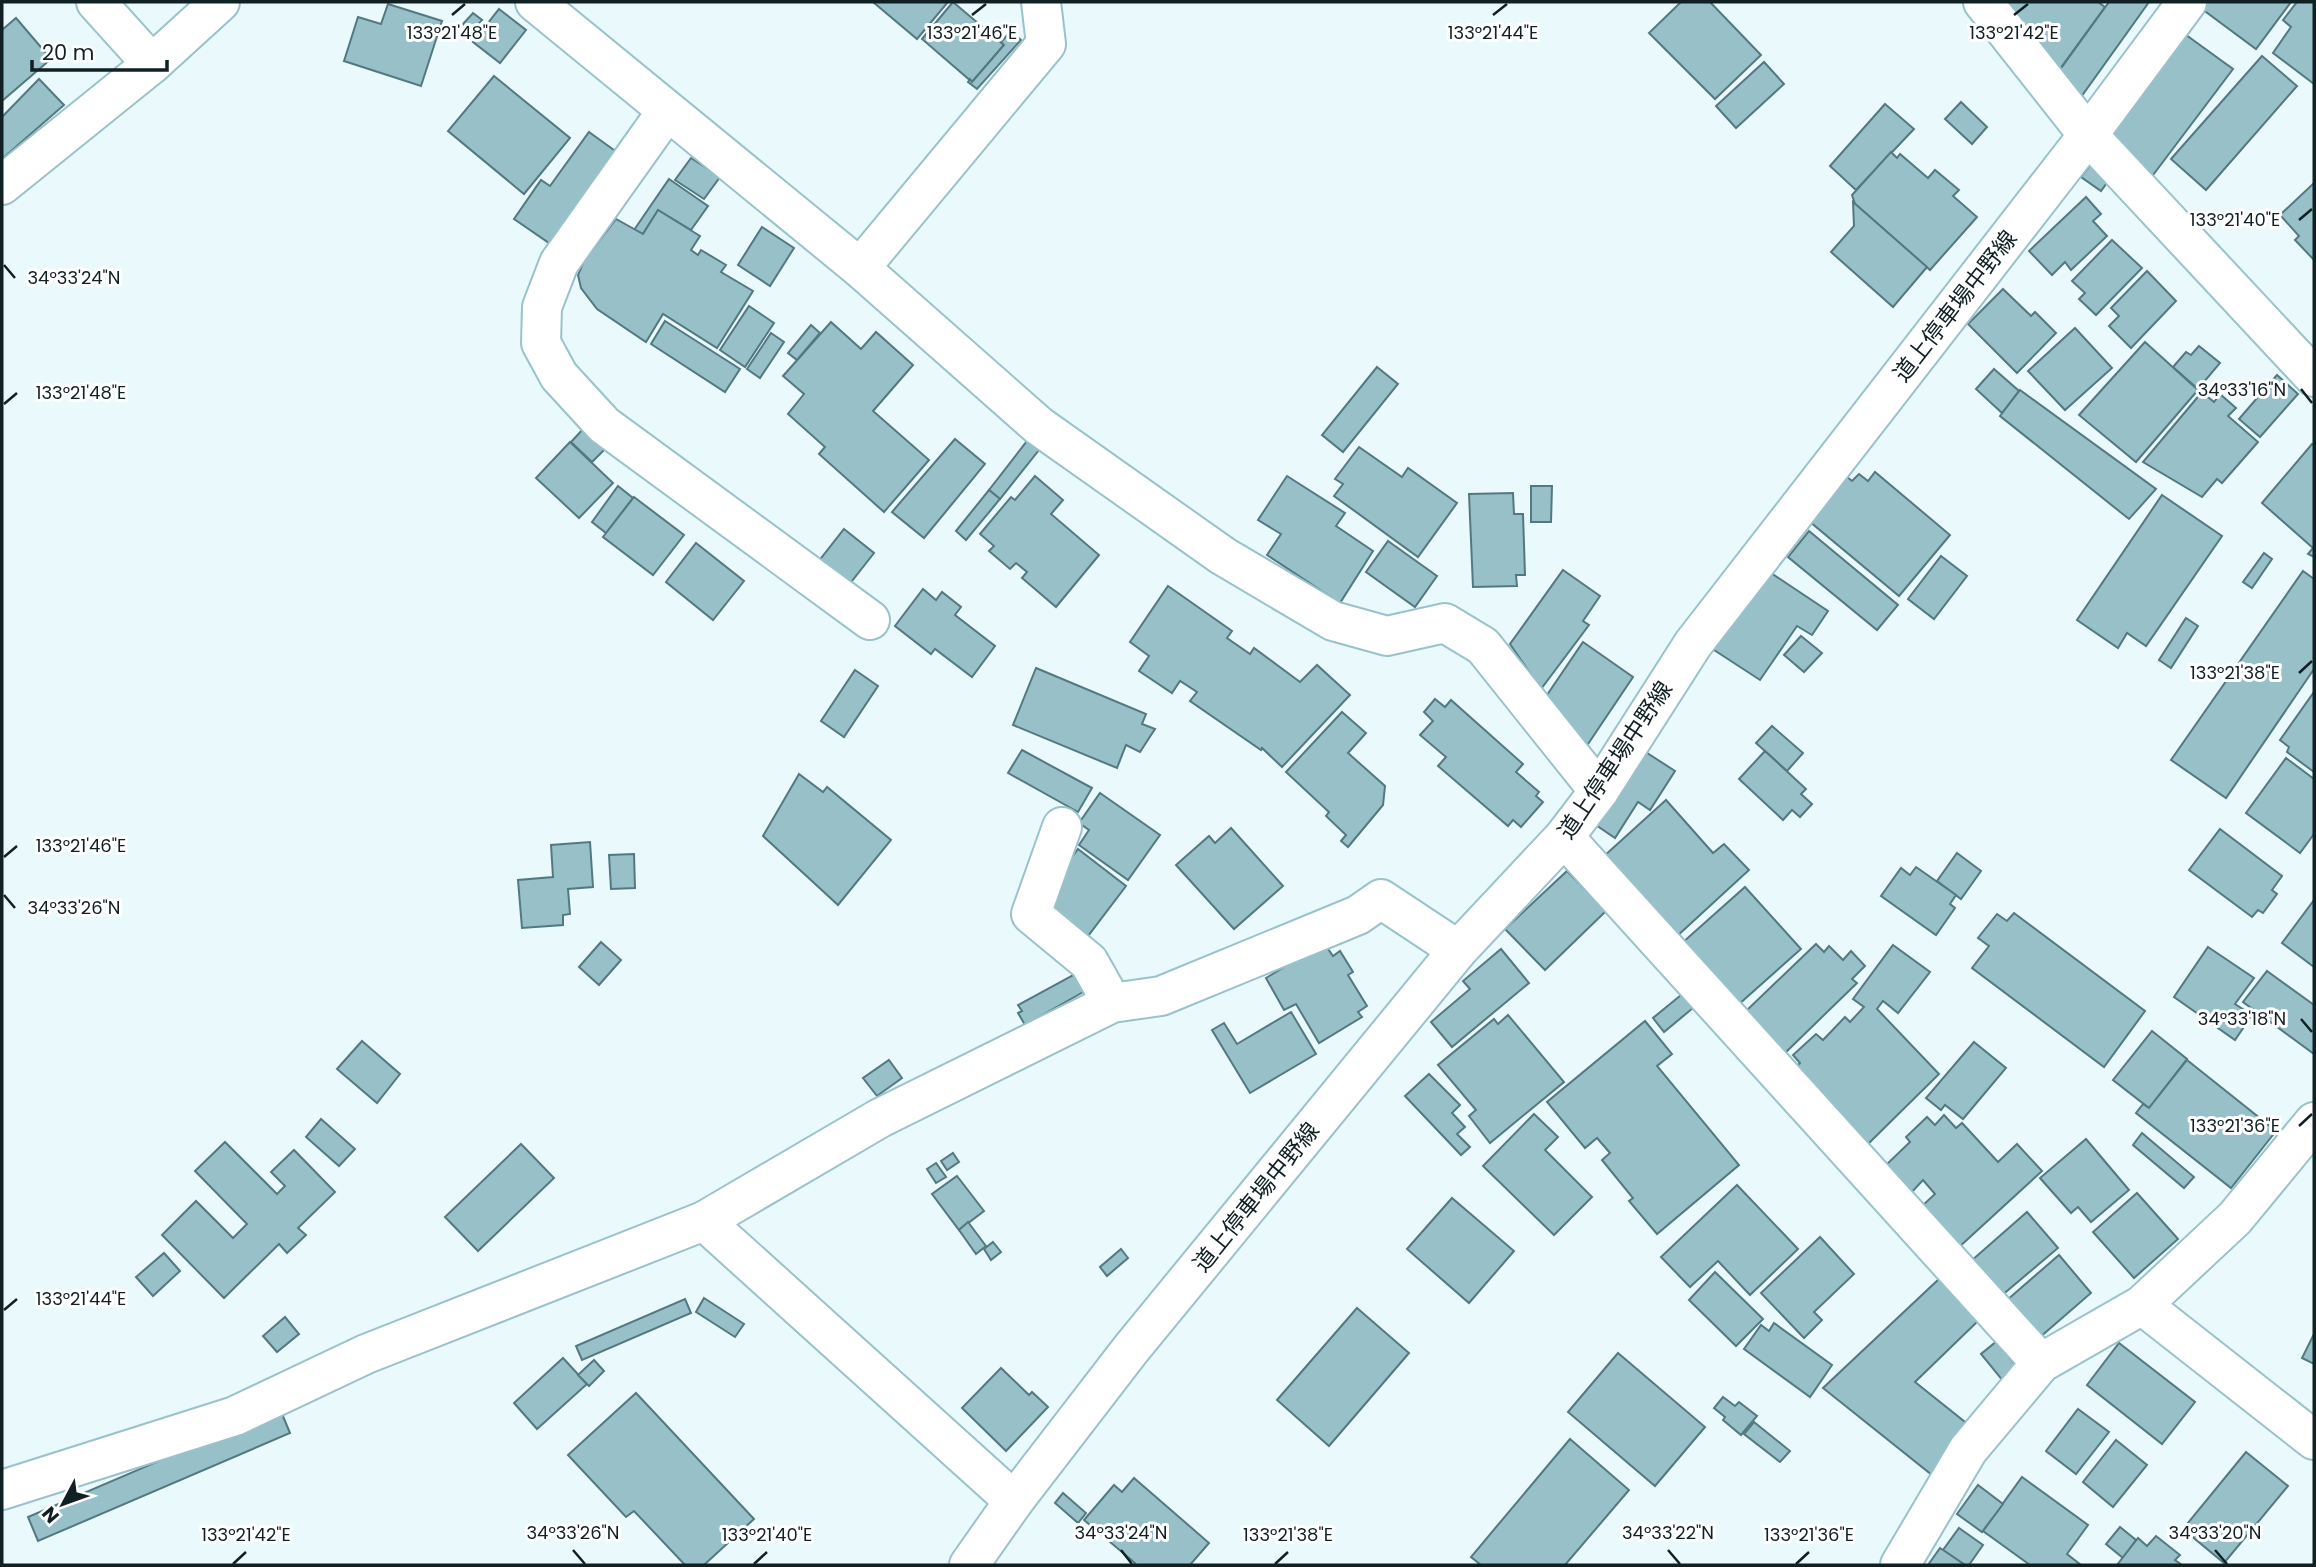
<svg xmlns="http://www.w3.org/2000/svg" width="2316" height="1567" viewBox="0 0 2316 1567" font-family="Poppins,'Noto Sans JP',sans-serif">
<rect width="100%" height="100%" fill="#e9f9fc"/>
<g fill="#98c0c9" stroke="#537980" stroke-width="2">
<polygon points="873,2 948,2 917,39"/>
<polygon points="953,2 1004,45 972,82 922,39"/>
<polygon points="1681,2 1710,2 1761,55 1715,99 1649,33"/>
<polygon points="2000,2 2098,2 2105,7 2057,73"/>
<polygon points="2109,2 2149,2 2081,97 2054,78"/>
<polygon points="2207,2 2291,2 2256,49 2202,9"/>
<polygon points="2297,2 2314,2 2314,84 2273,53 2291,27 2283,20"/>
<polygon points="388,4 442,21 421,86 344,61 358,17 381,24"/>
<polygon points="499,9 526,30 500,63 473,42"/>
<polygon points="473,13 482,20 472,32 463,24"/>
<polygon points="16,18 51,59 2,101 2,30"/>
<polygon points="1011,31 1021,40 977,89 968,82 970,79 972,82 1004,45 1001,42"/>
<polygon points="2182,32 2233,69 2147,183 2106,138"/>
<polygon points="2262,56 2297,86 2206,190 2171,159"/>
<polygon points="1764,62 1784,84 1736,128 1716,106"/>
<polygon points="494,76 570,138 524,194 448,131"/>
<polygon points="39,79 64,105 2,159 2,117"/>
<polygon points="1961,102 1987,127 1972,144 1945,119"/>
<polygon points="1885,104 1914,129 1856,190 1830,166"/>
<polygon points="589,132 618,153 552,245 514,219 541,180 550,186"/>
<polygon points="1891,152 1897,158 1900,154 1928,178 1935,170 1959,190 1953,196 1977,217 1930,270 1855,204 1852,195"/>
<polygon points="691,158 720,177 704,199 675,180"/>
<polygon points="2092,163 2111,177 2101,191 2081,177"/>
<polygon points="669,179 708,206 691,230 658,210 643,234 634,230"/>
<polygon points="2314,183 2314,260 2295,240 2299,236 2280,215"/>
<polygon points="2086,197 2101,214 2093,221 2107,236 2071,270 2065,262 2052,275 2029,251"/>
<polygon points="1853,202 1927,267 1893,307 1831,252 1854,226"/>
<polygon points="658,210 700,236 691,250 698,255 701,250 726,265 721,272 753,291 717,348 663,314 646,342 597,309 581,288 578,275 584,261 616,219 643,234"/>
<polygon points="762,227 794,248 770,286 738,265"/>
<polygon points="2112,240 2142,268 2096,315 2079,299 2085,293 2072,281"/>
<polygon points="2147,271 2176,301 2131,348 2109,326 2119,316 2111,308"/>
<polygon points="2003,289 2031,316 2035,312 2056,333 2017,373 1968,324"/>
<polygon points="749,306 774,323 745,367 720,350"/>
<polygon points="665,321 740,369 725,392 651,344"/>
<polygon points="831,322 861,349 876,332 913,365 873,411 929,460 884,512 819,454 825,447 788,414 804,394 783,376"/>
<polygon points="811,325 820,333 797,360 788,353"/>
<polygon points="2075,328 2112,368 2065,410 2028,371"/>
<polygon points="771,333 784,342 760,378 747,369"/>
<polygon points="2145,342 2198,390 2136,462 2079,415"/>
<polygon points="2199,346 2220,363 2198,389 2173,367 2186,352 2191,355"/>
<polygon points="1377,367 1398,384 1343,452 1322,435"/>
<polygon points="1994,369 2019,391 2002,413 1976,389"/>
<polygon points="2277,375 2298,394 2260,437 2239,419"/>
<polygon points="2020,390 2156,489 2129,519 2000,416"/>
<polygon points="2202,392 2214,402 2220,394 2236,408 2228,416 2258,442 2222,483 2217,479 2202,497 2143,462"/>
<polygon points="585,427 607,447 592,462 571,442"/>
<polygon points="955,439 985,464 924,538 892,512"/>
<polygon points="1027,441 1039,450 1000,499 989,490"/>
<polygon points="570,442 613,483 579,518 536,478"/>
<polygon points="2312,444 2314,445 2314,557 2308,554 2313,548 2262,503"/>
<polygon points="1359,447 1402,477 1408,468 1457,503 1418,557 1334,496 1343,484 1335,479"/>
<polygon points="1840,471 1852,481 1859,474 1868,481 1875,472 1950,535 1899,596 1803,516"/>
<polygon points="1035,476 1063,500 1051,514 1099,555 1056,607 1022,578 1027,572 1016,563 1010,569 989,551 994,546 980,534 1011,497 1015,500"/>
<polygon points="1287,476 1345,513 1336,526 1373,551 1340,603 1267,555 1281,534 1258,520"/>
<polygon points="618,486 633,498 606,533 592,522"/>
<polygon points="1531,486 1552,486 1551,522 1531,522"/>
<polygon points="989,490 1000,499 966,540 956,531"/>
<polygon points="1513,493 1514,514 1523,514 1525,575 1516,575 1517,586 1473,587 1469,494"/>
<polygon points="2162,495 2222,536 2146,646 2127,633 2118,648 2077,620"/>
<polygon points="634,497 684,535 653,575 603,537"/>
<polygon points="844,529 874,553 848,586 818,562"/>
<polygon points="1809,531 1898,605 1877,630 1788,557"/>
<polygon points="1388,541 1437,576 1415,607 1366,572"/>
<polygon points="696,543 744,581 713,620 666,582"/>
<polygon points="2264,553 2272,559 2252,588 2243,582"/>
<polygon points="1941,556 1967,576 1934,619 1908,599"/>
<polygon points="1762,567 1828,611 1812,635 1797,626 1760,680 1711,648"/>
<polygon points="1563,570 1600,596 1583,621 1589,625 1541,689 1510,644"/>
<polygon points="2303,571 2314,579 2314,669 2226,798 2171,760"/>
<polygon points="1168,586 1232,631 1227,638 1250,654 1254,648 1300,682 1317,665 1350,695 1282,767 1262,748 1261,750 1190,701 1197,692 1180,681 1172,693 1139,671 1149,656 1130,642"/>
<polygon points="923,589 936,600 942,592 961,607 955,615 995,646 972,677 935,649 931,654 895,626"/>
<polygon points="2186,618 2198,626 2171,668 2159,660"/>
<polygon points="1801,636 1822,653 1804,672 1784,655"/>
<polygon points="1583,642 1633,677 1584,750 1547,695"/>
<polygon points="1036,668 1146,714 1142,724 1155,729 1140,752 1126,745 1117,768 1013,725"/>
<polygon points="855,670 878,686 844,737 821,721"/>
<polygon points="2314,692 2314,772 2287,752 2289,747 2280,740"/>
<polygon points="1435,699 1445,707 1451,700 1523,764 1516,772 1539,792 1536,796 1543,802 1521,827 1513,820 1508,826 1438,766 1446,757 1420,735 1433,721 1424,712"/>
<polygon points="1342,712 1366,733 1348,753 1385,786 1383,805 1348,847 1341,841 1346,835 1326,816 1329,812 1286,772"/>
<polygon points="1772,726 1803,753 1787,771 1756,743"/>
<polygon points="1641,749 1675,771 1650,810 1638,802 1615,838 1593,823"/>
<polygon points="1022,750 1092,788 1078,812 1008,773"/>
<polygon points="1765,751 1806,789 1801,794 1812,804 1800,817 1792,810 1783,820 1739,779"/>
<polygon points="2286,758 2314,779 2314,834 2300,853 2246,813"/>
<polygon points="799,774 823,792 827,787 891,840 838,905 763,836"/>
<polygon points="1100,793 1160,835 1128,880 1079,845 1089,830 1079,823"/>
<polygon points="1666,800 1713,853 1724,844 1749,870 1676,937 1603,857"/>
<polygon points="1231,828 1283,886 1234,929 1176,865 1209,836 1215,843"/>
<polygon points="2220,829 2282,876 2272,890 2277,894 2263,913 2258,910 2252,917 2189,870"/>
<polygon points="590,842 593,887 568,889 570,914 563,915 563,925 522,928 518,880 553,877 551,845"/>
<polygon points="1078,849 1126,886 1088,936 1040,900"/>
<polygon points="1957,853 1981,871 1961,899 1937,881"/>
<polygon points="634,854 635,888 611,889 609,855"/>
<polygon points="1916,867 1956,895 1950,904 1955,908 1936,935 1881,896 1901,868 1910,875"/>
<polygon points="1567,871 1606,911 1545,970 1505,929"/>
<polygon points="1745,887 1801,949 1738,1005 1682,943"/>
<polygon points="2314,900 2314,967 2282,943"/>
<polygon points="2014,913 2145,1011 2104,1067 1972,968 1989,946 1978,938 1997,914 2007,921"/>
<polygon points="601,942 621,960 599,985 579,967"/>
<polygon points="1324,943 1333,956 1340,951 1353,972 1348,975 1367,1006 1358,1012 1362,1017 1319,1043 1296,1004 1284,1010 1266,978"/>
<polygon points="1816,944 1824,952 1829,946 1843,960 1851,951 1865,966 1852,979 1857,983 1785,1053 1745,1012"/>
<polygon points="1893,945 1930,972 1898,1013 1883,1001 1877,1009 1939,1074 1867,1145 1795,1068 1800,1063 1793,1055 1816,1034 1823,1040 1845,1017 1850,1022 1864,1007 1853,999"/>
<polygon points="2208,947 2254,978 2235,1004 2252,1015 2235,1040 2174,997"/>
<polygon points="1501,949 1529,983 1452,1047 1431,1022 1470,989 1463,981"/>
<polygon points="2267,971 2314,1005 2314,1054 2243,1002"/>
<polygon points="1075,974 1085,991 1025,1025 1018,1013 1022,1011 1018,1005"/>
<polygon points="1681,995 1693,1008 1664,1032 1653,1018"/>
<polygon points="1291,1012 1316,1054 1250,1093 1212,1030 1224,1023 1237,1044"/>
<polygon points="1508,1015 1564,1082 1490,1143 1469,1116 1476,1110 1438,1065 1494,1019 1498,1024"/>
<polygon points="1645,1021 1672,1054 1657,1066 1739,1165 1657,1234 1629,1201 1633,1198 1602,1160 1610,1153 1597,1138 1585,1148 1547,1102"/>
<polygon points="2152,1031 2187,1059 2149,1108 2113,1080"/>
<polygon points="362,1041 400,1074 377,1103 337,1069"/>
<polygon points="1974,1042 2006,1068 1963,1119 1945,1105 1941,1110 1926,1098"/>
<polygon points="889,1060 902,1078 877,1096 863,1078"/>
<polygon points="2187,1060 2276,1131 2231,1188 2136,1113 2143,1104 2149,1108"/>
<polygon points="1429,1074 1460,1105 1452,1113 1465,1127 1457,1134 1470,1147 1461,1155 1405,1096"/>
<polygon points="1534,1114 1558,1137 1545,1150 1592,1197 1554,1235 1483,1166"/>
<polygon points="1944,1115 1956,1128 1962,1123 1998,1162 2017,1144 2042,1171 1958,1248 1921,1207 1935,1194 1923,1180 1910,1194 1885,1166 1910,1142 1906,1137 1927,1117 1935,1125"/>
<polygon points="321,1119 355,1149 339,1166 306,1137"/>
<polygon points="2142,1133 2194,1177 2184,1188 2133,1145"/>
<polygon points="2086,1139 2129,1190 2091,1222 2078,1207 2071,1213 2040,1178"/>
<polygon points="225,1142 277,1194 285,1186 271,1172 294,1150 335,1192 298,1228 306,1235 287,1253 279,1244 224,1298 162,1235 196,1201 233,1238 247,1224 195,1171"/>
<polygon points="521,1144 554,1178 478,1251 445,1217"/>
<polygon points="953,1153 959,1162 947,1170 941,1161"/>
<polygon points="936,1163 946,1177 936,1183 927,1169"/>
<polygon points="957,1176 984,1211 959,1230 932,1194"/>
<polygon points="1737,1185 1798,1249 1750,1295 1718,1261 1690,1287 1661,1257"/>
<polygon points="2137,1193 2178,1239 2134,1278 2093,1232"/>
<polygon points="1452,1198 1514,1251 1469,1303 1407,1249"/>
<polygon points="2027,1212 2058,1248 2001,1296 1971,1261"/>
<polygon points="968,1222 986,1246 976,1254 959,1230"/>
<polygon points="1820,1237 1854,1274 1814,1312 1822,1320 1804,1338 1761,1293"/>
<polygon points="993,1242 1001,1252 991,1260 984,1249"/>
<polygon points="1121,1249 1128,1258 1107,1276 1100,1267"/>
<polygon points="164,1253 180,1271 153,1296 136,1277"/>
<polygon points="2059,1255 2091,1293 2039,1338 2007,1300"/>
<polygon points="1715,1272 1763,1319 1736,1346 1689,1300"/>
<polygon points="1939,1279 1979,1320 1915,1382 1970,1426 1932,1475 1823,1388"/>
<polygon points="704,1298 744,1324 735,1337 696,1312"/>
<polygon points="685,1299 691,1313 582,1360 576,1346"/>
<polygon points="1357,1308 1409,1353 1329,1446 1277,1400"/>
<polygon points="285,1317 299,1334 277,1352 263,1336"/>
<polygon points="1774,1323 1832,1365 1810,1397 1744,1349 1761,1325 1769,1331"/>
<polygon points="2314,1334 2314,1364 2302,1358"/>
<polygon points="1997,1341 2015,1365 2003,1381 1981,1354"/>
<polygon points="2119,1343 2195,1402 2162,1444 2087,1385"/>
<polygon points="1618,1353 1705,1427 1655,1486 1568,1412"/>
<polygon points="563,1358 587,1384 537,1429 514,1403"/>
<polygon points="594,1360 604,1371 589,1386 578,1375"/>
<polygon points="1001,1368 1029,1395 1032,1392 1048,1407 1006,1451 962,1408"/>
<polygon points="636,1393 754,1519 704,1565 685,1565 634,1511 626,1517 568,1455"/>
<polygon points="1723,1397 1735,1406 1739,1402 1757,1416 1741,1435 1723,1420 1725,1417 1714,1408"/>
<polygon points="280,1409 290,1433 38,1541 28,1517"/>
<polygon points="2078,1409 2109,1432 2076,1474 2046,1451"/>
<polygon points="1754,1422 1790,1451 1780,1462 1744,1434"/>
<polygon points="1570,1439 1629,1490 1565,1565 1481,1565 1471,1557"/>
<polygon points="2116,1440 2147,1465 2113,1507 2083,1482"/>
<polygon points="2246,1452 2288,1486 2224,1563 2183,1529"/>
<polygon points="2022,1477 2088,1525 2067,1554 2081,1565 2030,1565 1983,1531"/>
<polygon points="1134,1478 1209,1543 1190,1565 1133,1565 1135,1563 1084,1520 1114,1485 1122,1492"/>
<polygon points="1978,1485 2003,1504 1982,1532 1957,1514"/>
<polygon points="1063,1493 1086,1513 1078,1523 1055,1503"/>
<polygon points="2120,1527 2136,1540 2123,1558 2106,1544"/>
<polygon points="1959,1528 1983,1545 1969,1565 1965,1565 1943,1550"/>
<polygon points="2156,1536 2180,1555 2175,1560 2182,1565 2117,1565 2138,1538 2147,1546"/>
<polygon points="1940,1548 1943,1550 1965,1565 1928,1565"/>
</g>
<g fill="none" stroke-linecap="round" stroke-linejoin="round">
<defs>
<g id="minor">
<polyline points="96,2 152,64"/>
<polyline points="535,2 860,268 1039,426 1223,556 1333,621 1387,636 1445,623 1483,646 1599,791"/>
<polyline points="1983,2 2088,135 2314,377"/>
<polyline points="667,111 559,263 542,307 541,343 559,376 604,425 870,620"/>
<polyline points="2,185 152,64 220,2"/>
<polyline points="860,268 1046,44 1041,2"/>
<polyline points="1062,827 1031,914 1089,962 1112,1003"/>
<polyline points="1564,837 2041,1363"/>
<polyline points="704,1221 1014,1501"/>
<polyline points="2142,1305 2314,1440"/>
<polyline points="2,1490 235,1416 366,1354 704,1221 880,1118 1112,1003 1161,996 1358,915 1381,899 1458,950"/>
<polyline points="1900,1565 1968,1450 2041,1363 2142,1305 2235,1218 2314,1122"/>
</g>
<polyline id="secondary" points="969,1565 1014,1501 1131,1349 1458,950 1564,837 1599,791 1693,644 2088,135 2187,2"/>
</defs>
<use href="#minor" stroke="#9ac2ca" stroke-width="42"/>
<use href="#secondary" stroke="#9ac2ca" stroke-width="42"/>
<use href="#minor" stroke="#fff" stroke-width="38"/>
<use href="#secondary" stroke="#fff" stroke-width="38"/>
</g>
<path fill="none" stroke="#102023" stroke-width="2.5" d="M 452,15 L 465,4M 972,15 L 986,4M 1493,15 L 1507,4M 2014,15 L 2028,4M 2299,220 L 2312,209M 4,265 L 15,278M 2301,389 L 2312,403M 4,404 L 17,393M 2299,673 L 2312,661M 4,857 L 17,846M 4,895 L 15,908M 2301,1019 L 2312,1032M 2299,1126 L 2312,1114M 4,1310 L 17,1299M 573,1550 L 585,1564M 1121,1550 L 1132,1564M 1668,1550 L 1680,1564M 2215,1550 L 2227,1564M 233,1564 L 246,1552M 754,1564 L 767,1552M 1275,1564 L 1288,1552M 1796,1564 L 1809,1552"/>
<g text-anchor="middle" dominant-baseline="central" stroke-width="6" stroke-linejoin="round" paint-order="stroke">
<g font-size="23" fill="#102023" stroke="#fff">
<text transform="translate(1955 306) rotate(-52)">道上停車場中野線</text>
<text transform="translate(1615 760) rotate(-56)">道上停車場中野線</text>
<text transform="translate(1256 1197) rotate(-51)">道上停車場中野線</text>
</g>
</g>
<g font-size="18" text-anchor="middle" fill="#102023" stroke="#fff" stroke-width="6" stroke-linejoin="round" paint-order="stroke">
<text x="452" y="39">133°21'48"E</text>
<text x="972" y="39">133°21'46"E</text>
<text x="1493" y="39">133°21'44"E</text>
<text x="2014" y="39">133°21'42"E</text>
<text x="2235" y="226">133°21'40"E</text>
<text x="74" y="284">34°33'24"N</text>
<text x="2242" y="396">34°33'16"N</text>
<text x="81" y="399">133°21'48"E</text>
<text x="2235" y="679">133°21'38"E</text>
<text x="81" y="852">133°21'46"E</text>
<text x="74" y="914">34°33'26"N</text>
<text x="2242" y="1025">34°33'18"N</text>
<text x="2235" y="1132">133°21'36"E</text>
<text x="81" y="1305">133°21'44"E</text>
<text x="573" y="1539">34°33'26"N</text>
<text x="1121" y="1539">34°33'24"N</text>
<text x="1668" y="1539">34°33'22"N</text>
<text x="2215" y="1539">34°33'20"N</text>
<text x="246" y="1541">133°21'42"E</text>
<text x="767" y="1541">133°21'40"E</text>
<text x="1288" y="1541">133°21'38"E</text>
<text x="1809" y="1541">133°21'36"E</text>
</g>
<rect width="2316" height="1567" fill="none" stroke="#102023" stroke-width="7"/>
<g transform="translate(63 1504) rotate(229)" stroke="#ffffff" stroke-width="5" paint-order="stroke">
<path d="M0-5L12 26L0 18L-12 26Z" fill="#102023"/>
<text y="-10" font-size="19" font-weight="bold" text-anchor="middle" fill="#102023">N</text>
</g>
<path d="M32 60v10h135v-10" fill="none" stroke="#102023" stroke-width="3.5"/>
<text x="42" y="60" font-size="21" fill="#102023" stroke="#ffffff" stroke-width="5" paint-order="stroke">20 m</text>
</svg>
